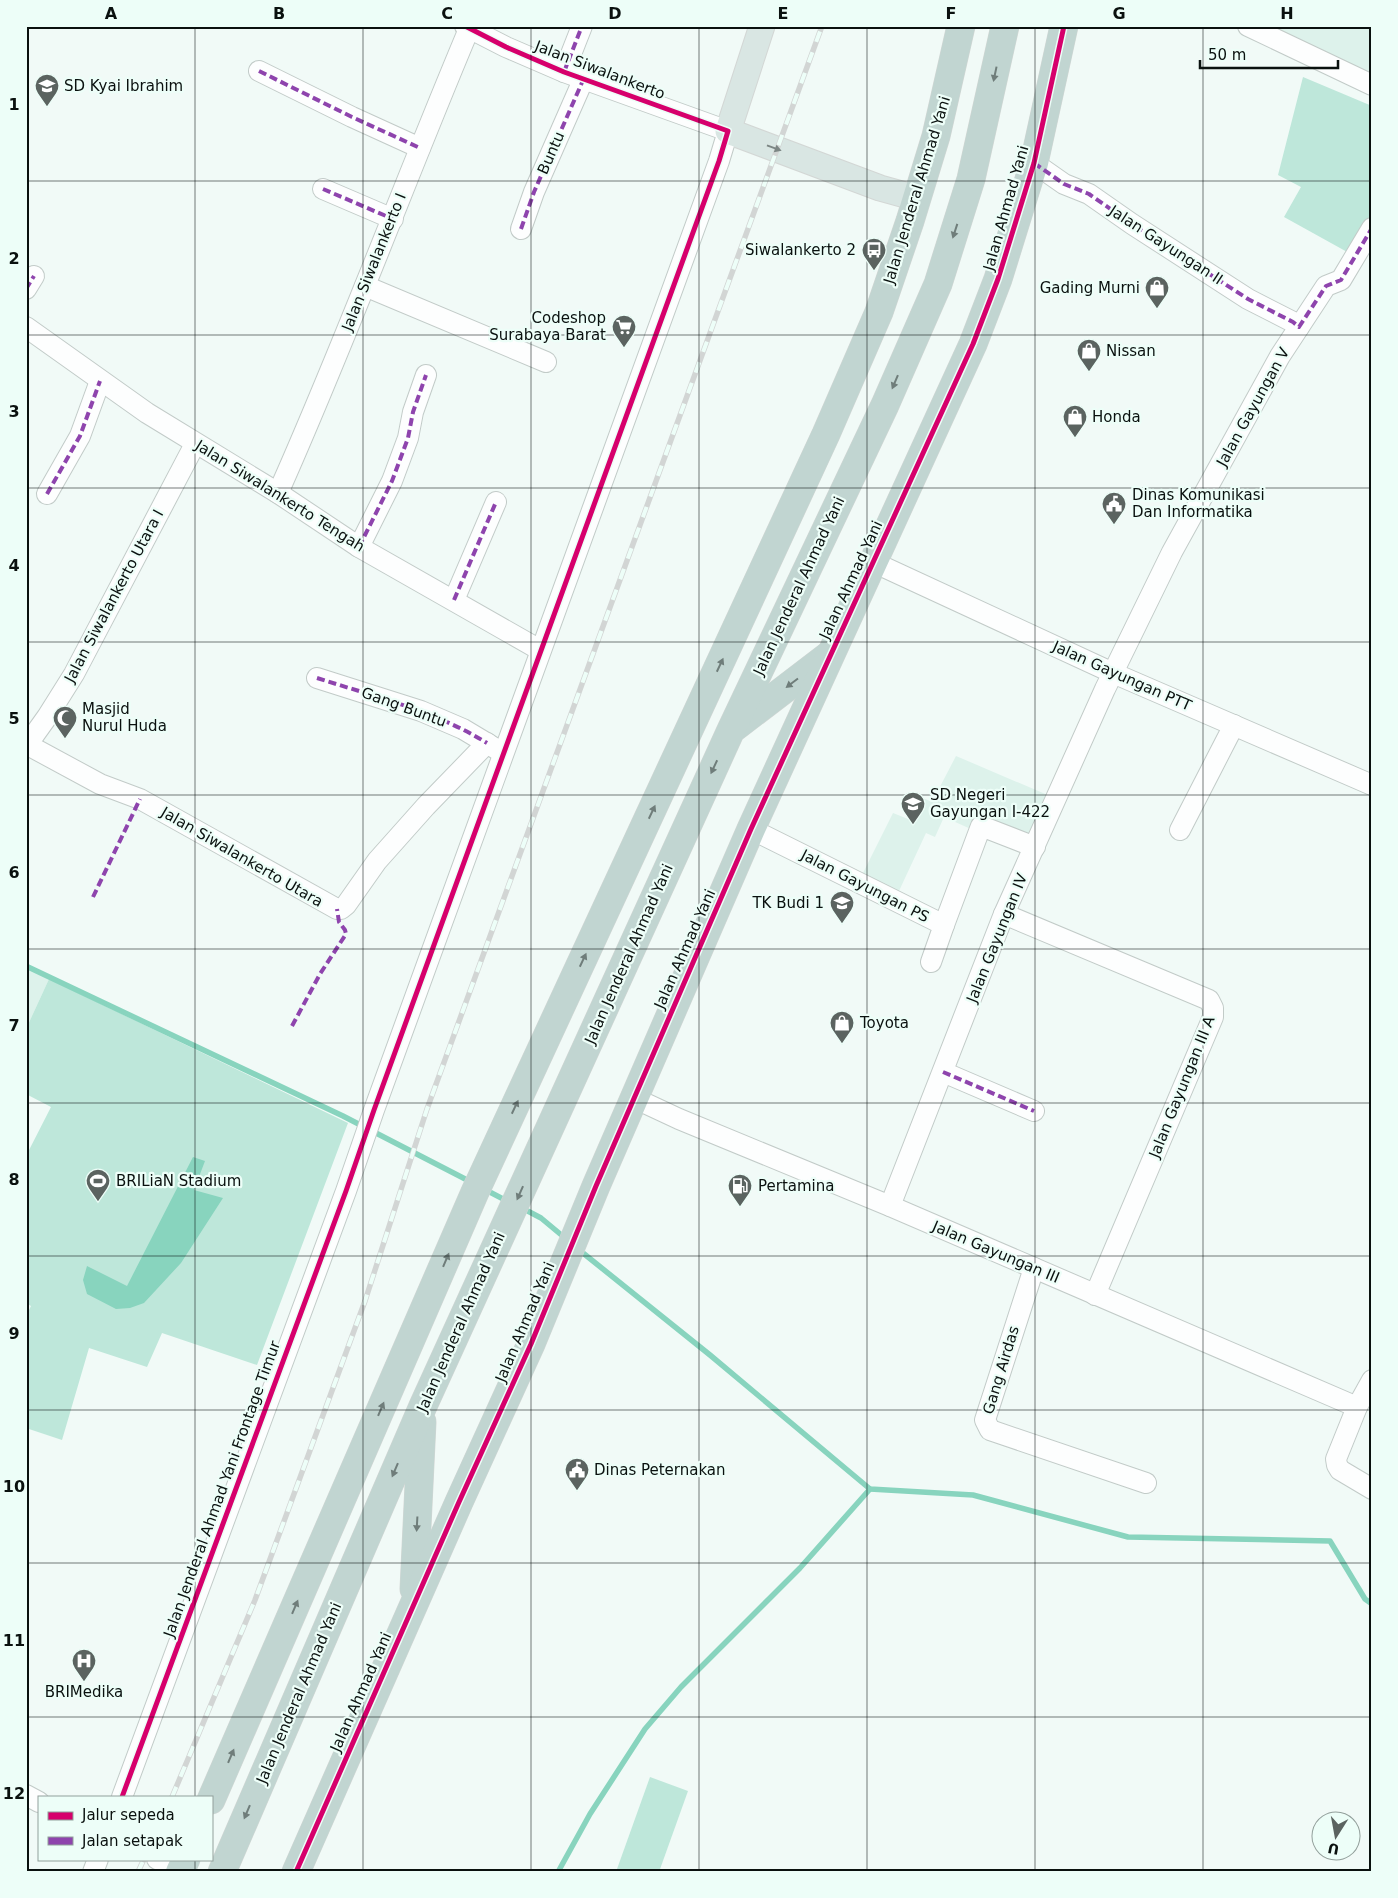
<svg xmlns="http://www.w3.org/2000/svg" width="1398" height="1898" viewBox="0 0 1398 1898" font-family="'DejaVu Sans',sans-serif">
<rect width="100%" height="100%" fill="#f1faf7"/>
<g fill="#ddf2eb">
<polygon points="1264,26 1372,26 1372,78"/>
<polygon points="956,756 1050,796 1030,844 973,830 944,817 935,837 926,833 899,891 862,875 893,813 913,821 923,798 932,802"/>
<polygon points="26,968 49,979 26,1029"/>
</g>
<g fill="#bee7da">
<polygon points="1303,77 1372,106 1372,217 1349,253 1284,217 1301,187 1278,175"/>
<polygon points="49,979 348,1123 257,1365 162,1333 147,1367 89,1348 62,1440 26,1428 26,1316 31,1306 26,1303 26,1156 51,1107 26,1094 26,1029"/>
<polygon points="650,1777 688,1791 659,1872 625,1872 617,1869"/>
</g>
<polygon fill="#88d4be" points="193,1157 205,1161 194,1190 223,1198 181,1263 144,1303 130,1308 116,1309 87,1294 83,1280 87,1266 127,1286"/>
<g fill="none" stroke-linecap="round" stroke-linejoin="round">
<g stroke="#88d4be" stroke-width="5.5">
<polyline points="26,966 343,1116 471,1182"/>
<polyline points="484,1189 509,1202"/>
<polyline points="522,1208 541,1218 565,1238"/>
<polyline points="578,1249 710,1355 870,1489 973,1495 1128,1537 1330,1541 1365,1599 1372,1604"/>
<polyline points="558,1872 590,1814 645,1729 681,1687 800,1568 870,1489"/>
</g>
<defs>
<g id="minor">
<polyline points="1248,26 1372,85"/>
<polyline points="259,71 352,117 420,148"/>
<polyline points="564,72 582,26"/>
<polyline points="1034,163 1064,184 1089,194 1132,224 1248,299 1293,322 1299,327"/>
<polyline points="323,189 393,219"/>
<polyline points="521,229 534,192 584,78"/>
<polyline points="365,286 546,362"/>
<polyline points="26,289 34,276"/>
<polyline points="26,327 147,413 278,493 359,547 540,650"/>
<path d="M 278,493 C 346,341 404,183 469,29"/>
<polyline points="47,494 80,436 100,381"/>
<polyline points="359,547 392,481 408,438 413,412 426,375"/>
<polyline points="873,562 1113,673 1372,785"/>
<polyline points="454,600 496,502"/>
<polyline points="317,678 421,711 463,729 498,750"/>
<polyline points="26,744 100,784 140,799 337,909 341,909 346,905 377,861 426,806 487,743"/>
<polyline points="27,745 47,717 74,674 195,444"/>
<polyline points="751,829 944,925 931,962"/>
<polyline points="1180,830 1234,725"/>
<polyline points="1004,914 1209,1000 1213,1008 1213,1017 1095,1295"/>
<polyline points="944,925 981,826 1035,847"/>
<polyline points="943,1072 1034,1111"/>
<polyline points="634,1098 679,1119 890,1206 1357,1407"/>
<polyline points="890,1206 1004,914 1105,689 1172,552 1280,356 1326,286 1341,280 1372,228"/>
<polyline points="1034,1268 985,1420 990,1430 1146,1483"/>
<polyline points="1372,1380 1357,1407 1336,1459 1337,1465 1340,1470 1372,1489"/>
<polyline points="26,1795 39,1802"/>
<polyline points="122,1797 346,1191 374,1110 719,161 728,131 564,72 506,47 465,26"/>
<polyline points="157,1859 181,1869"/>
<polyline points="93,1872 98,1859"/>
</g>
<polyline id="major" points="762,26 728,131 880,188 916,198"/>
<g id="highway">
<polyline points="735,727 828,656"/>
<polyline points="414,1589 422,1422"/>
<polyline points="211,1800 475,1192 826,434 879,312 910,221 936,136 961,26"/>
<polyline points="180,1872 186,1859"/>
<polyline points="222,1872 423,1406 731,730 885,405 938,284 971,179 1005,26"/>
<polyline points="296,1872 459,1502 531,1344 596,1186 751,829 973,344 998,279 1034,163 1064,26"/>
</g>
</defs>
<use href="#minor" stroke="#c2cbc8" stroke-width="22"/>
<use href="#major" stroke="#d3d7d5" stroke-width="27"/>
<use href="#highway" stroke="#d3d7d5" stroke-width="29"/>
<use href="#minor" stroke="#fdfefe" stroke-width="20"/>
<use href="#major" stroke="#d9e6e3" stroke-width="25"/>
<use href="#highway" stroke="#c1d5d1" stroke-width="28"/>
<defs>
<g id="rail">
<polyline points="172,1797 255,1600 365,1301 427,1109 822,26"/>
<polyline points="138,1872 144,1859"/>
</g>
</defs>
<use href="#rail" stroke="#d2d5d4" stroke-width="5.5"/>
<use href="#rail" stroke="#edfef8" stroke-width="4" stroke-dasharray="11" stroke-linecap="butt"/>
<g stroke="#8e44ad" stroke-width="4" stroke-dasharray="8 4" stroke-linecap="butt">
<polyline points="259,71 352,117 420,148"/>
<polyline points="564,72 582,26"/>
<polyline points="1034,163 1064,184 1089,194 1132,224 1248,299 1293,322 1299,327 1326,286 1341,280 1372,228"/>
<polyline points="323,189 393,219"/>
<polyline points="521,229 534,192 584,78"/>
<polyline points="26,289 34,276"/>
<polyline points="47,494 80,436 100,381"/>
<polyline points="359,547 392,481 408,438 413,412 426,375"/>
<polyline points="454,600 496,502"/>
<path d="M 317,678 C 376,697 435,711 487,743"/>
<polyline points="93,897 140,799"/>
<polyline points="292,1026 320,974 346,934 345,930 339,922 337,909"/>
<polyline points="943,1072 1034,1111"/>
</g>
<defs>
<g id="cycleway">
<polyline points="122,1797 346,1191 374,1110 719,161 728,131 564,72 506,47 465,26"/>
<polyline points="296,1872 459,1502 531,1344 596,1186 751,829 973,344 998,279 1034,163 1064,26"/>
</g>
</defs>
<use href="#cycleway" stroke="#edfef8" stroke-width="8"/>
<use href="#cycleway" stroke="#d6006c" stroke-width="5"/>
</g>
<defs><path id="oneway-solid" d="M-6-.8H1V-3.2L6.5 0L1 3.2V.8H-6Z" transform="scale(1.25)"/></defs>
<g fill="#6f7d7a">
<use href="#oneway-solid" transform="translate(995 74) rotate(102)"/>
<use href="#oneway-solid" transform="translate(955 231) rotate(108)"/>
<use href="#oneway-solid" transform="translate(895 382) rotate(113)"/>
<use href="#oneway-solid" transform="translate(720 665) rotate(-65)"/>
<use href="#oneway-solid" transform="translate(792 683) rotate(143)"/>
<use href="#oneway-solid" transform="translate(714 767) rotate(115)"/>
<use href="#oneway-solid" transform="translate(652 812) rotate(-65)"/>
<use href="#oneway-solid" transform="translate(583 960) rotate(-65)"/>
<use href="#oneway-solid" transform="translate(515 1107) rotate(-65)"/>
<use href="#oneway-solid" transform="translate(520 1193) rotate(114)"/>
<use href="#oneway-solid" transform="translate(446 1260) rotate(-67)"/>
<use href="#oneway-solid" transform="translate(381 1409) rotate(-67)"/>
<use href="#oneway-solid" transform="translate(395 1470) rotate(113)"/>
<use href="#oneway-solid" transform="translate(417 1524) rotate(93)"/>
<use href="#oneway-solid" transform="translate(295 1607) rotate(-67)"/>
<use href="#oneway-solid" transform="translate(231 1756) rotate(-67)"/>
<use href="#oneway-solid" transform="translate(247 1812) rotate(113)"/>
</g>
<use fill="#7c8684" href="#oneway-solid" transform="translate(774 148) rotate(20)"/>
<path fill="none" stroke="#0a110f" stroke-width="1" stroke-opacity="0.55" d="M 195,26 L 195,1797M 363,26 L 363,1872M 531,26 L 531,1872M 699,26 L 699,1872M 867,26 L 867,1872M 1035,26 L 1035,1872M 1203,26 L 1203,1872M 26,181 L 1372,181M 26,335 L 1372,335M 26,488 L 1372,488M 26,642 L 1372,642M 26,795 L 1372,795M 26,949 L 1372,949M 26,1103 L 1372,1103M 26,1256 L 1372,1256M 26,1410 L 1372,1410M 26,1563 L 1372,1563M 26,1717 L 1372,1717M 195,1859 L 195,1872"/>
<defs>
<symbol id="school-pin" viewBox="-11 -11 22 30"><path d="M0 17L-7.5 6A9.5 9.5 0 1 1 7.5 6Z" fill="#5b6360" stroke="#edfef8"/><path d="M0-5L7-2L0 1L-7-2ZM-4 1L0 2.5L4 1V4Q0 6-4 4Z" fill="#fff"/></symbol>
<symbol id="bus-pin" viewBox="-11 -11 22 30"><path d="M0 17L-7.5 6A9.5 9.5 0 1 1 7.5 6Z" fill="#5b6360" stroke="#edfef8"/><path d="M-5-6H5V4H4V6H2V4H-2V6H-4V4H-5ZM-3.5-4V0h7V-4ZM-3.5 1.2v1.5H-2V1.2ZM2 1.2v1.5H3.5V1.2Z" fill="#fff"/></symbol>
<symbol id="shop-pin" viewBox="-11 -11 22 30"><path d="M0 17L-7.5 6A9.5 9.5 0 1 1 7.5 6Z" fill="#5b6360" stroke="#edfef8"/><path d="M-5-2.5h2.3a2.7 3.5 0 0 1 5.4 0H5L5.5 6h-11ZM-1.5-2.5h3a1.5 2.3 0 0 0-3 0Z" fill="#fff"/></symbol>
<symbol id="supermarket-pin" viewBox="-11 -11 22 30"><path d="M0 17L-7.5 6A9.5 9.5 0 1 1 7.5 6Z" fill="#5b6360" stroke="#edfef8"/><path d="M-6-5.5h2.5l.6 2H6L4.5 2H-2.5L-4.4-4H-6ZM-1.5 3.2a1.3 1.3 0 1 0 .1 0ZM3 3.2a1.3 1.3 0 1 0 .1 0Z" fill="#fff"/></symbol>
<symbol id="civic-pin" viewBox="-11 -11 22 30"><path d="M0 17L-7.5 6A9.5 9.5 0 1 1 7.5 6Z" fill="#5b6360" stroke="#edfef8"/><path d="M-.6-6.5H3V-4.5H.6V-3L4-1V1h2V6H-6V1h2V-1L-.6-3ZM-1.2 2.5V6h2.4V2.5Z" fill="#fff"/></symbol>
<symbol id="mosque-pin" viewBox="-11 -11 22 30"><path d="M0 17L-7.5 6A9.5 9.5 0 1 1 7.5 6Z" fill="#5b6360" stroke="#edfef8"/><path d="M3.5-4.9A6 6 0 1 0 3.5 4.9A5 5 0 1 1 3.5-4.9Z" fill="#fff"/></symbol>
<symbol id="stadium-pin" viewBox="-11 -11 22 30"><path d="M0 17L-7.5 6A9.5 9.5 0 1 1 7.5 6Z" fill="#5b6360" stroke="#edfef8"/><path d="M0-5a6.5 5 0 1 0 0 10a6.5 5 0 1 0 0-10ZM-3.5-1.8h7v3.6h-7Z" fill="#fff"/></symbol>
<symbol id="fuel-pin" viewBox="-11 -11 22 30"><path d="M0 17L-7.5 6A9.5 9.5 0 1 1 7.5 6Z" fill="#5b6360" stroke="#edfef8"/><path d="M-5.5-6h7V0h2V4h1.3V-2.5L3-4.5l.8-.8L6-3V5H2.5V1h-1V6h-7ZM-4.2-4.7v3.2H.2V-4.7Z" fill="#fff"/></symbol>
<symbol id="hospital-pin" viewBox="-11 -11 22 30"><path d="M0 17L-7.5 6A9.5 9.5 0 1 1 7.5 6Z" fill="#5b6360" stroke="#edfef8"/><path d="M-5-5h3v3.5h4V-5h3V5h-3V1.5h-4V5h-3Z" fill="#fff"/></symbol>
</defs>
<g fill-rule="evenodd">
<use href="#school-pin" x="33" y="72" width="28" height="38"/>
<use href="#bus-pin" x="860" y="236" width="28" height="38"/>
<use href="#shop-pin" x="1143" y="274" width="28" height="38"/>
<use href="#supermarket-pin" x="610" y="313" width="28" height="38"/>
<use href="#shop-pin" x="1075" y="337" width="28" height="38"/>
<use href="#shop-pin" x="1061" y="403" width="28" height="38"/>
<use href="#civic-pin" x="1100" y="490" width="28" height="38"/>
<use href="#mosque-pin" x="51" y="704" width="28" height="38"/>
<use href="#school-pin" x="899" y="790" width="28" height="38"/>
<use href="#school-pin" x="828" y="889" width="28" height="38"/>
<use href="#shop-pin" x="828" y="1009" width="28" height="38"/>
<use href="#stadium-pin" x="84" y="1167" width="28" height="38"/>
<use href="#fuel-pin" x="726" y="1172" width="28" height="38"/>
<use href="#civic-pin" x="563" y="1456" width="28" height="38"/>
<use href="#hospital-pin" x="70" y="1647" width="28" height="38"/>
</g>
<g text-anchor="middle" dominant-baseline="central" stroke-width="4.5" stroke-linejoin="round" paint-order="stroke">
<g font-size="15" fill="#0a110f" stroke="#edfef8">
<text transform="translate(600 70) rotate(21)">Jalan Siwalankerto</text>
<text transform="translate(551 153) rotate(-66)">Buntu</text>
<text transform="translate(917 190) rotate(-73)">Jalan Jenderal Ahmad Yani</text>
<text transform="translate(1006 208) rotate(-74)">Jalan Ahmad Yani</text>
<text transform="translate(1166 245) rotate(33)">Jalan Gayungan II</text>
<text transform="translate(374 262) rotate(-68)">Jalan Siwalankerto I</text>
<text transform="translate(1253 407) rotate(-61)">Jalan Gayungan V</text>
<text transform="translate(280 496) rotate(32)">Jalan Siwalankerto Tengah</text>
<text transform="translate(851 580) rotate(-65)">Jalan Ahmad Yani</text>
<text transform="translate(799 586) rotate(-65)">Jalan Jenderal Ahmad Yani</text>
<text transform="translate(114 596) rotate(-62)">Jalan Siwalankerto Utara I</text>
<text transform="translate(1122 676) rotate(24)">Jalan Gayungan PTT</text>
<text transform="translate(404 707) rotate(20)">Gang Buntu</text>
<text transform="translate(242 857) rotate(30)">Jalan Siwalankerto Utara</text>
<text transform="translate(865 886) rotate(27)">Jalan Gayungan PS</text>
<text transform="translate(997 938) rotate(-68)">Jalan Gayungan IV</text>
<text transform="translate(685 949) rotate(-66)">Jalan Ahmad Yani</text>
<text transform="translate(629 954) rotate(-66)">Jalan Jenderal Ahmad Yani</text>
<text transform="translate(1182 1087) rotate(-68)">Jalan Gayungan III A</text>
<text transform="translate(996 1252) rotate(23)">Jalan Gayungan III</text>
<text transform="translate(461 1322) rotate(-66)">Jalan Jenderal Ahmad Yani</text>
<text transform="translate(525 1322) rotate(-67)">Jalan Ahmad Yani</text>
<text transform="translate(1001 1370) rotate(-73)">Gang Airdas</text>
<text transform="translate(222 1489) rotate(-70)">Jalan Jenderal Ahmad Yani Frontage Timur</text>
<text transform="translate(361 1692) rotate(-66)">Jalan Ahmad Yani</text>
<text transform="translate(299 1693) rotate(-67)">Jalan Jenderal Ahmad Yani</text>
</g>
<g font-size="15" fill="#0a110f" stroke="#edfef8" text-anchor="start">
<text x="64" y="86">SD Kyai Ibrahim</text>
<text x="856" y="250" text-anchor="end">Siwalankerto 2</text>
<text x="1140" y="288" text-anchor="end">Gading Murni</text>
<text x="606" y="318" text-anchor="end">Codeshop<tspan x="606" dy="17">Surabaya Barat</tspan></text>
<text x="1106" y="351">Nissan</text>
<text x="1092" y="417">Honda</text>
<text x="1132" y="495">Dinas Komunikasi<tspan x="1132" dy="17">Dan Informatika</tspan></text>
<text x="82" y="709">Masjid<tspan x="82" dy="17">Nurul Huda</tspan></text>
<text x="930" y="795">SD Negeri<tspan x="930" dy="17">Gayungan I-422</tspan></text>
<text x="824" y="903" text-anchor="end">TK Budi 1</text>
<text x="860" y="1023">Toyota</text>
<text x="116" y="1181">BRILiaN Stadium</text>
<text x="758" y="1186">Pertamina</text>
<text x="594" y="1470">Dinas Peternakan</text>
<text x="84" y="1692" text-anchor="middle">BRIMedika</text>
</g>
</g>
<rect width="1398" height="1898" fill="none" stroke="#edfef8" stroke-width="55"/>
<rect x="38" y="1796" width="175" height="65" fill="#edfef8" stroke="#929f9b"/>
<rect x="48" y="1812" width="25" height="8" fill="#d6006c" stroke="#929f9b"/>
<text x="82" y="1820" font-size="15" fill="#0a110f">Jalur sepeda</text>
<rect x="48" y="1837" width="25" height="8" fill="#8e44ad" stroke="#929f9b"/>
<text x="82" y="1846" font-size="15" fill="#0a110f">Jalan setapak</text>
<g transform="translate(1336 1836) rotate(191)"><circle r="24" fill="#edfef8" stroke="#929f9b"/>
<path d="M0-4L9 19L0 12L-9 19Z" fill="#5b6360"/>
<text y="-8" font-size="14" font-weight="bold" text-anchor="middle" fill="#0a110f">U</text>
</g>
<path d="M1200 60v8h138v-8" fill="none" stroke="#0a110f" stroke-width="2.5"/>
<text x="1208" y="60" font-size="15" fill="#0a110f" stroke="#edfef8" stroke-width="4" paint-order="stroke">50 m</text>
<rect x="28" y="28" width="1342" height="1842" fill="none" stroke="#0a110f" stroke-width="2"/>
<g font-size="16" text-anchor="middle" font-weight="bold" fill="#0a110f">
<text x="111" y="19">A</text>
<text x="279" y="19">B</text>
<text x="447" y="19">C</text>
<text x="615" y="19">D</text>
<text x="783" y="19">E</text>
<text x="951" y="19">F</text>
<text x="1119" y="19">G</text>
<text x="1287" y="19">H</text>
<text x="14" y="110">1</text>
<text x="14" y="264">2</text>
<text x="14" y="417">3</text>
<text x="14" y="571">4</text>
<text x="14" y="724">5</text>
<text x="14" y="878">6</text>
<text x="14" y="1031">7</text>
<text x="14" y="1185">8</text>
<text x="14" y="1339">9</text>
<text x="14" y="1492">10</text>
<text x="14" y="1646">11</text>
<text x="14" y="1799">12</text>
</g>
</svg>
